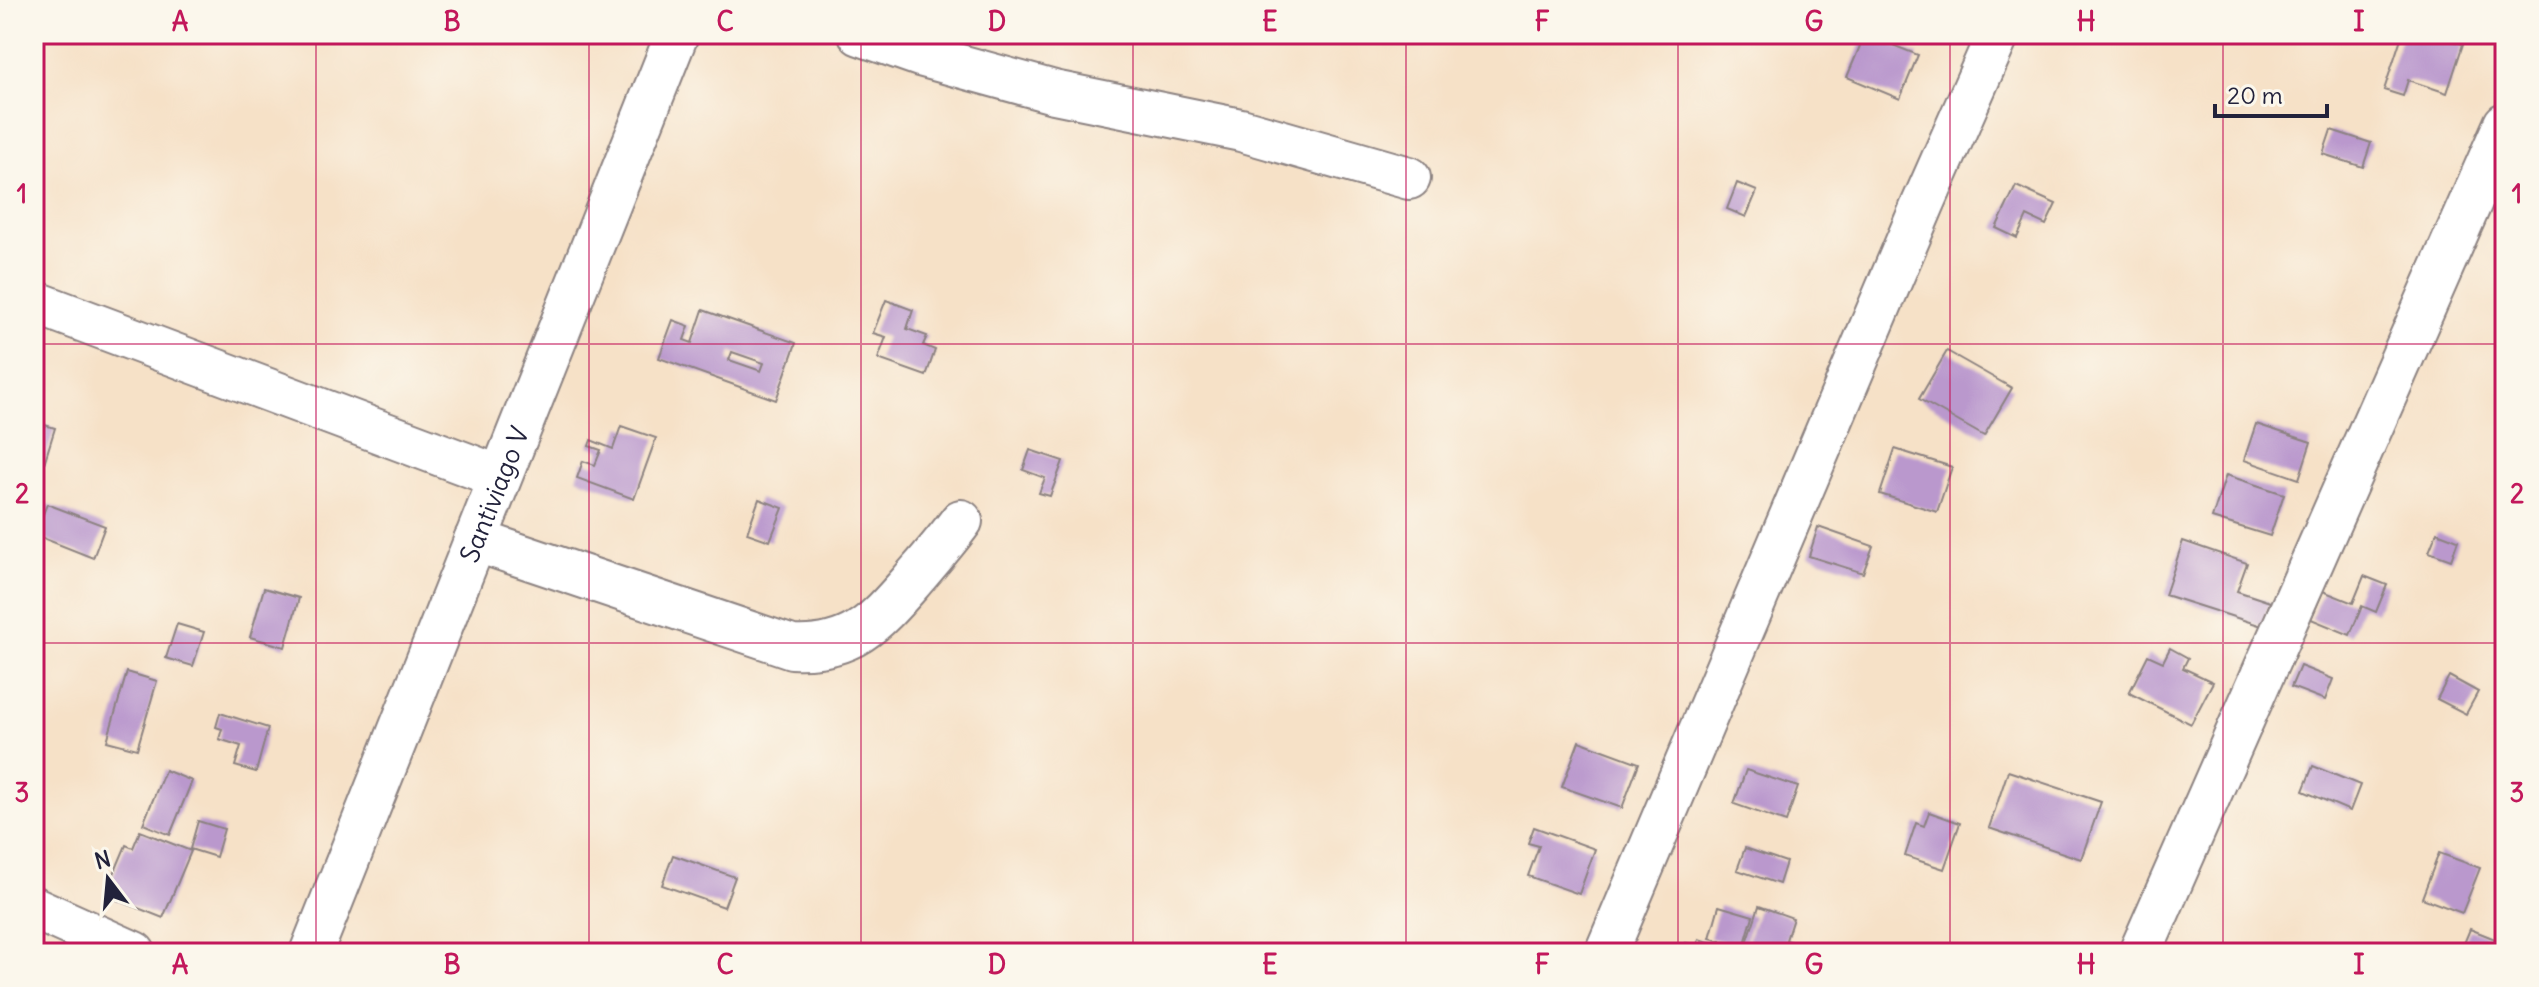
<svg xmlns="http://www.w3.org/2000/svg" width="2539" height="987" viewBox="0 0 2539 987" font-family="Delius,sans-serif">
<rect width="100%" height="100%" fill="#fbf7ec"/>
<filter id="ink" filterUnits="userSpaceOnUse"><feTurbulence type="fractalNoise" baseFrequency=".0125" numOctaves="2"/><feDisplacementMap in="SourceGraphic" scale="16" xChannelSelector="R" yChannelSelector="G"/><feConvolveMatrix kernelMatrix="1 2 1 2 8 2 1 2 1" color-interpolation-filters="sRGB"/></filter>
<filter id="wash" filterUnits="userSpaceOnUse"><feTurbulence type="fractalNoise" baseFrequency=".006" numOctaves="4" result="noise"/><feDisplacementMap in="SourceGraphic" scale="32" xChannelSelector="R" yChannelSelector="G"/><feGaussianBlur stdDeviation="1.8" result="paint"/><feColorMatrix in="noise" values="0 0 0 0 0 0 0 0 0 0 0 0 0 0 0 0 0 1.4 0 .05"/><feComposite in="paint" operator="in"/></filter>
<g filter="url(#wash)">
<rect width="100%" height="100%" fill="#f6e1c7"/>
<g id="blocks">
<g fill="#ba98cd" fill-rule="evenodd">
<polygon points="1865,34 1918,55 1900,99 1847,77"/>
<polygon points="2391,34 2448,34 2446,39 2463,44 2447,93 2408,80 2403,96 2384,90 2401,38"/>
<polygon points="2331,130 2371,143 2363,167 2323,154"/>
<polygon points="1737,183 1757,191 1746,217 1727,209"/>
<polygon points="2016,186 2056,204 2046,225 2027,216 2017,238 1996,228"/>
<polygon points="886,300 913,310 907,329 927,336 923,345 935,350 926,376 878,359 886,337 873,333"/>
<path d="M 703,310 L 796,343 L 776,400 L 659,358 L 673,320 L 689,326 L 684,340 L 692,343 ZM 732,352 L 764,363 L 761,371 L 729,360 Z"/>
<polygon points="1947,351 2012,388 1984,436 1919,399"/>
<polygon points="34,422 55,428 42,470 34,468"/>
<polygon points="2256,424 2311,442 2299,479 2244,460"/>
<polygon points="621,426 656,438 634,499 577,478 583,461 595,465 601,450 589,446 591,440 613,449"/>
<polygon points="1895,449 1952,467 1937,512 1880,494"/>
<polygon points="1030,450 1063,461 1050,496 1039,493 1045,478 1023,470"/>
<polygon points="2226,475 2284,494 2270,536 2212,518"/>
<polygon points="759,499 783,508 770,541 747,533"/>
<polygon points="47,504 105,526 93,558 35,535"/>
<polygon points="1818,527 1873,546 1863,573 1809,556"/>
<polygon points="2437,532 2458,540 2451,560 2429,552"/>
<polygon points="2183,541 2247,563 2237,591 2270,602 2262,626 2165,595"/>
<polygon points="2364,576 2387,585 2376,612 2362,606 2350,635 2311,619 2323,591 2353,603"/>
<polygon points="264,588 299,598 285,647 250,637"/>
<polygon points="177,624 204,632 193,666 166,658"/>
<polygon points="2170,648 2188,658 2183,668 2213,682 2191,724 2129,693 2148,655 2163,662"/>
<polygon points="2300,666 2333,679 2325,700 2291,687"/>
<polygon points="127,672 157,681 137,749 107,741"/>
<polygon points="2449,676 2478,692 2466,714 2437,699"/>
<polygon points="220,713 268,728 256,772 235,766 241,746 219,739 222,729 216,727"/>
<polygon points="1579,741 1639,763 1622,808 1562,787"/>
<polygon points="2313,766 2360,785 2350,811 2303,791"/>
<polygon points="165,770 192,781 170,835 143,824"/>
<polygon points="1746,770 1798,787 1786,822 1734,804"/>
<polygon points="2008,771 2101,802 2081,859 1989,828"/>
<polygon points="1929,812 1960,823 1944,869 1905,856 1916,823 1924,826"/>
<polygon points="198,821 224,829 216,857 190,849"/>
<polygon points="1534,827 1595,849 1579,894 1528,876 1539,846 1528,843"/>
<polygon points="140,831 191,851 163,918 105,895 126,845 133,848"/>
<polygon points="1745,848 1786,862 1779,884 1737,870"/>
<polygon points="2439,853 2480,868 2462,913 2422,898"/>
<polygon points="673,855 735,877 724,907 662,885"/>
<polygon points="1719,906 1753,916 1744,947 1710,938"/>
<polygon points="1759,906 1793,918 1786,940 1823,953 1776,953 1747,943"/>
<polygon points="2470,929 2505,943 2505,953 2460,953"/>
<polygon points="1699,939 1738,952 1737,953 1683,953 1686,943 1697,946"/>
</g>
</g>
</g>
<g filter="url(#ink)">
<use href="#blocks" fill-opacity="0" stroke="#8c8281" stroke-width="2"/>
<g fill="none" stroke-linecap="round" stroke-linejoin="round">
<defs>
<g id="minor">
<polyline points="860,34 920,55 1054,92 1241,130 1409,178"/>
<polyline points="34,302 500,477"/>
<path d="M 475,540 L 792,647 C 851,650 874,624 910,583 C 928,562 945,543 961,521"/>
<polyline points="34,908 134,953"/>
<path id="s1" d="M 311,953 L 677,34"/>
<polyline points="1606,953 1923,204 1998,34"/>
<polyline points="2140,953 2505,124"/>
</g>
</defs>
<use href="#minor" stroke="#8c8281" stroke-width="46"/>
<use href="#minor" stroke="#fff" stroke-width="42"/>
</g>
</g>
<path fill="none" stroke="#c2185b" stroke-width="2" stroke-opacity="0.55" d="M 316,34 L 316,953M 589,34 L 589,953M 861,34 L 861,953M 1133,34 L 1133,953M 1406,34 L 1406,953M 1678,34 L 1678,953M 1950,34 L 1950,953M 2223,34 L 2223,953M 34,344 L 2505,344M 34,643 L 2505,643"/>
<g text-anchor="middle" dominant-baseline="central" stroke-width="8" stroke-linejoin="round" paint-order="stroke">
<g font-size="26" fill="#22223b" stroke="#fbf7ec">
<text stroke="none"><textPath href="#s1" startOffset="494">Santiviago V</textPath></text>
</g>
</g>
<rect width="2539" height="987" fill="none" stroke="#fbf7ec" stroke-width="88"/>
<g transform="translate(108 879) rotate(344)" stroke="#fbf7ec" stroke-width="6" paint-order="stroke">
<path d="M0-6L14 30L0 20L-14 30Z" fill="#22223b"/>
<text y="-12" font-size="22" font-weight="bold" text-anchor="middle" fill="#22223b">N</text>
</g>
<path d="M2215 104v12h112v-12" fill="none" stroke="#22223b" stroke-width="4"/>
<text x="2227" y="104" font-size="24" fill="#22223b" stroke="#fbf7ec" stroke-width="6" paint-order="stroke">20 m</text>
<rect x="44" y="44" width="2451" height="899" fill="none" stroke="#c2185b" stroke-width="3"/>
<g font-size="26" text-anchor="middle" font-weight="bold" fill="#c2185b">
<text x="180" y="31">A</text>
<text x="452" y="31">B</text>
<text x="725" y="31">C</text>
<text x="997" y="31">D</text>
<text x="1270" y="31">E</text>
<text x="1542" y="31">F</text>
<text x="1814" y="31">G</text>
<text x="2086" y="31">H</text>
<text x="2359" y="31">I</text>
<text x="22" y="203">1</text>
<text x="2517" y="203">1</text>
<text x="22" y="503">2</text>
<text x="2517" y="503">2</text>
<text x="22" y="802">3</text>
<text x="2517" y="802">3</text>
<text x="180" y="974">A</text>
<text x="452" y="974">B</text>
<text x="725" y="974">C</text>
<text x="997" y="974">D</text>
<text x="1270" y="974">E</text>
<text x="1542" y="974">F</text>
<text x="1814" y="974">G</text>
<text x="2086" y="974">H</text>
<text x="2359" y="974">I</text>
</g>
</svg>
